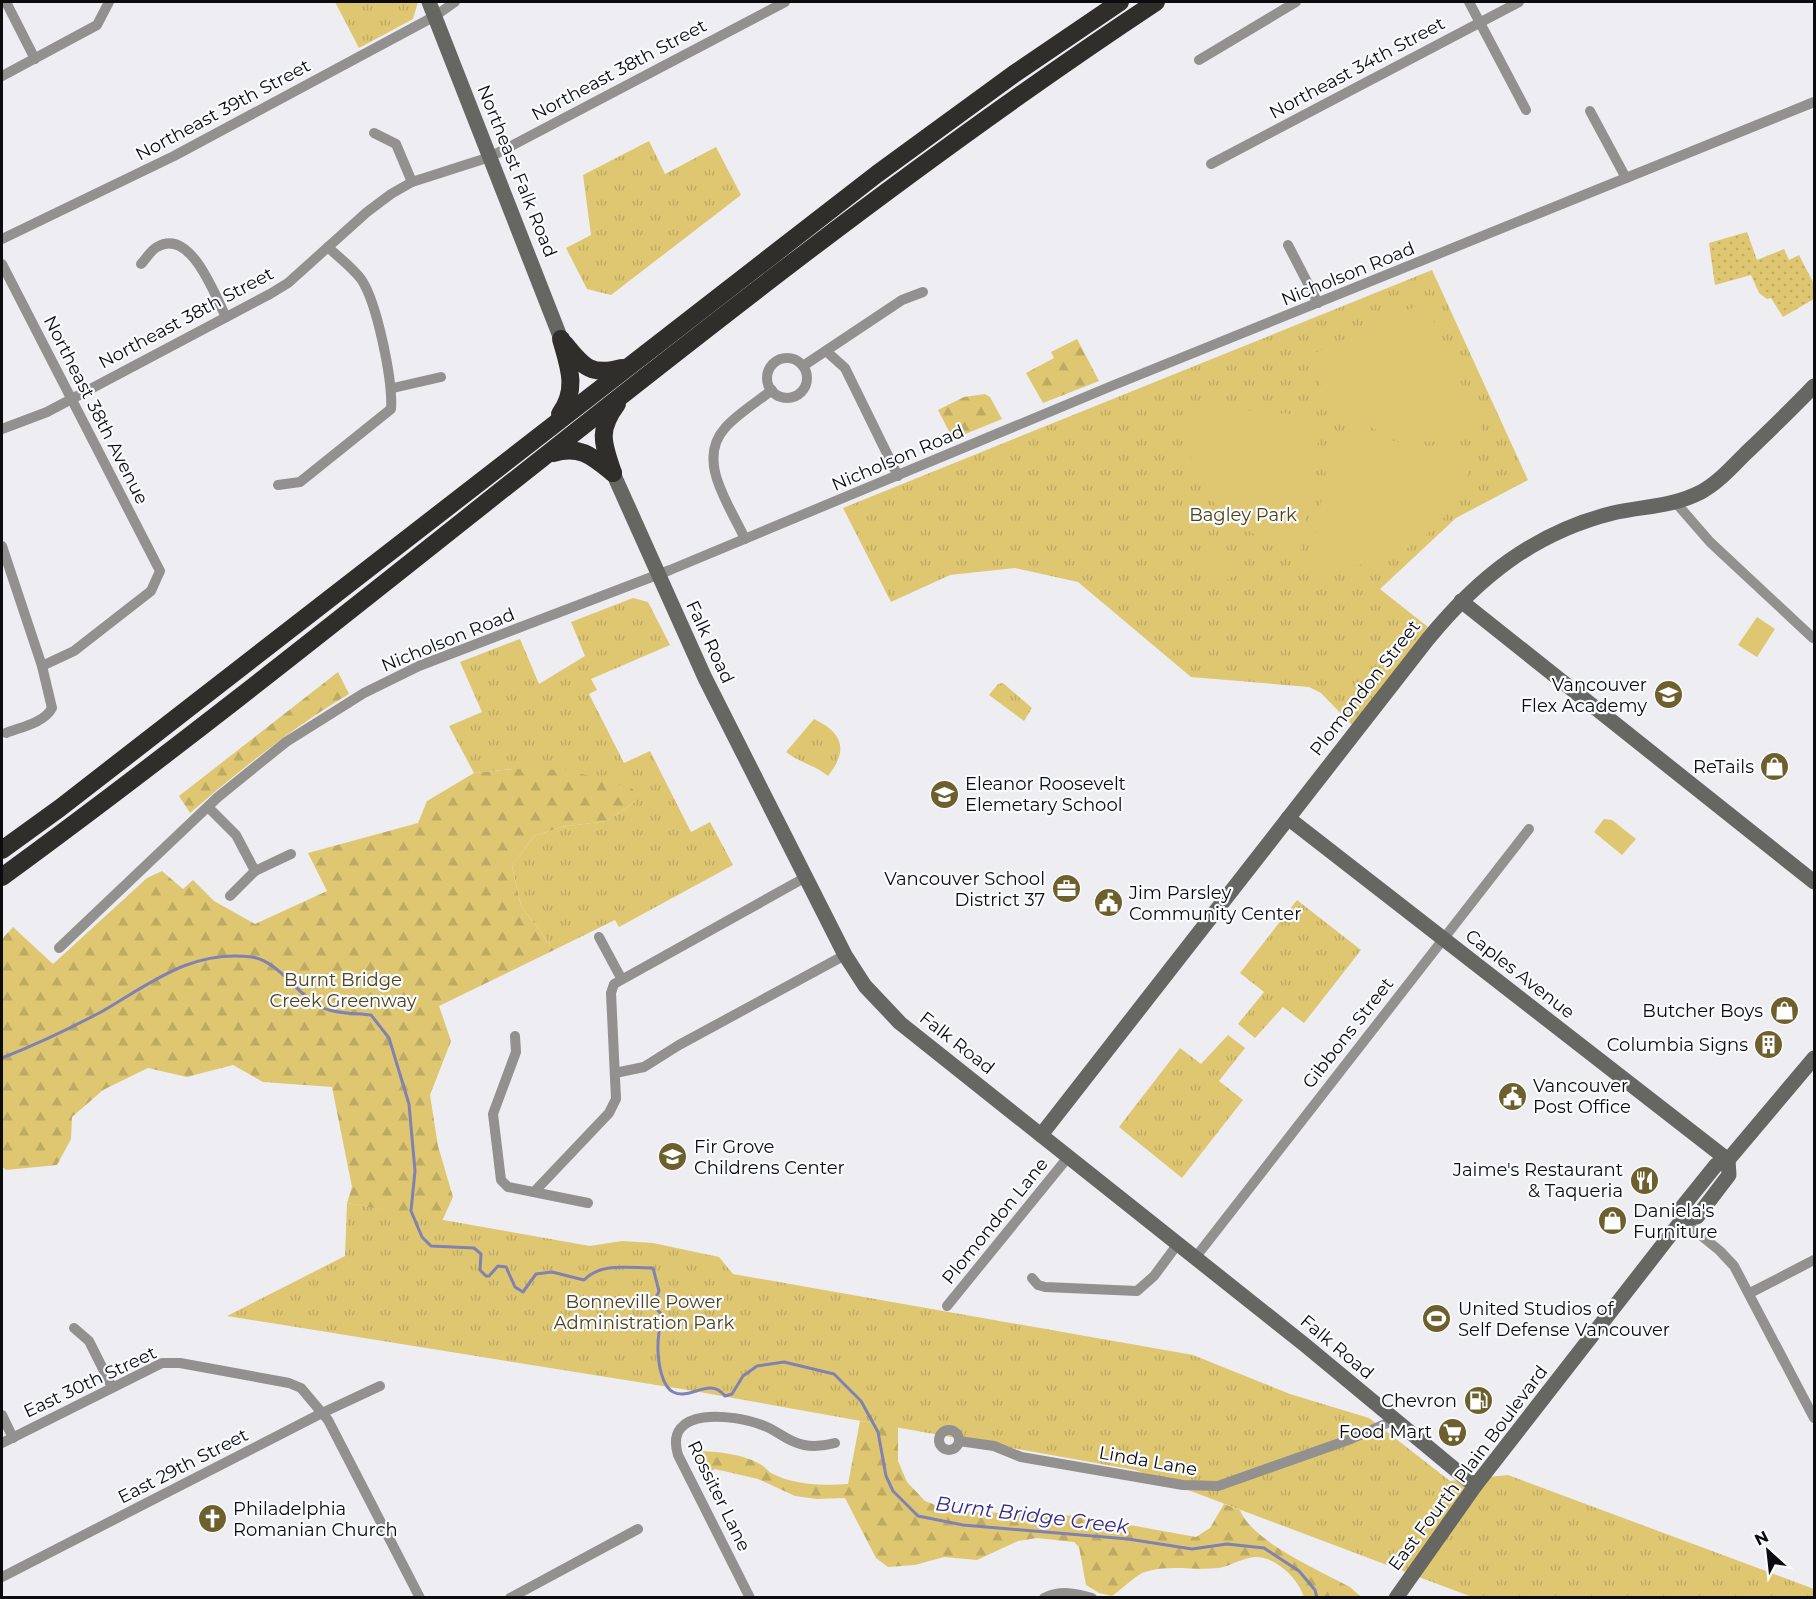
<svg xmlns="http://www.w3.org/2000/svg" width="1816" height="1599" viewBox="0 0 1816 1599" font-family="Montserrat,sans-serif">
<defs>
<pattern id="grass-tufts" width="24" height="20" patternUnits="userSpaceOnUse" patternTransform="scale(1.5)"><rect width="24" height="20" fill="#dfc772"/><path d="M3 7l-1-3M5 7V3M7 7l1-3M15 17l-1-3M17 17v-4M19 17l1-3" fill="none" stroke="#beaa62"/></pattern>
<pattern id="forest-firs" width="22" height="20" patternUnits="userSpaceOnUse" patternTransform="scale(1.5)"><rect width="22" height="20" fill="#dfc772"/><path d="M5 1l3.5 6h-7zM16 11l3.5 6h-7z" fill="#beaa62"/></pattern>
<pattern id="garden-dots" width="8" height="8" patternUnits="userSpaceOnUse" patternTransform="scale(1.5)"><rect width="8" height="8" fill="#dfc772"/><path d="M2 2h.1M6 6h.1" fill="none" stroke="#beaa62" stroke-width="1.8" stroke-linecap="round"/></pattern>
</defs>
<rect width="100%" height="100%" fill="#ededf2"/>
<g fill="url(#grass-tufts)">
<polygon points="335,2 418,2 413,19 359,48"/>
<polygon points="649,141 665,174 716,147 741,195 611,295 587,289 566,248 591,235 583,175"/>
<polygon points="1432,270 1528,480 1456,518 1380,589 1428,627 1353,726 1321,693 1309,687 1191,677 1078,582 1015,568 950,575 891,602 843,508"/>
<polygon points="633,598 648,602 670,645 591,679 597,690 589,694 624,763 650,751 691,832 710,822 733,865 619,927 615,920 554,950 521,906 512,866 534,836 561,827 607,821 637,800 513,769 474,773 449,726 482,712 460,662 520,639 539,684 585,656 571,622"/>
<polygon points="1003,683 1032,708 1024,721 989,695 998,684"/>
<path d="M 814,719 C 844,733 848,751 828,776 C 815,765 800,763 786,752 Z"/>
<polygon points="1297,900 1361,950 1304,1023 1283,1007 1255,1038 1238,1024 1264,992 1240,973"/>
<polygon points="1228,1035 1245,1048 1219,1081 1243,1100 1182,1178 1119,1127 1180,1048 1201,1064"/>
<polygon points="347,1203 590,1246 622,1241 653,1243 719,1257 733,1274 1193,1355 1290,1394 1369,1418 1450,1481 1508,1475 1814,1589 1814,1597 1472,1597 1135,1470 694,1391 227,1316 345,1256"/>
</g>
<g fill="url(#forest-firs)">
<polygon points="1077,339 1099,381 1043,403 1026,373 1054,358 1051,352"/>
<polygon points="985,394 990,397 1002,419 953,439 938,410 964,397"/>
<path d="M 338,672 L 349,694 C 292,728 241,769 190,813 L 179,796 Z"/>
<polygon points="513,769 569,770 633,789 637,800 607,821 561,827 534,836 512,866 521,906 554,950 439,1006 451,1041 430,1095 438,1146 453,1197 442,1221 347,1203 352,1187 332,1087 263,1082 233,1065 187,1077 148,1068 103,1090 72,1117 71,1139 57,1165 6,1170 2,1167 2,939 13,927 53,964 147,878 162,871 183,889 193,880 214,901 255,924 327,891 308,853 418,823 427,801 474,773"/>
<path d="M 860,1421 L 898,1427 L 898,1461 L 907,1482 L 925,1501 L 951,1511 L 1080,1516 L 1196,1537 L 1210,1528 L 1224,1504 L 1240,1510 C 1251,1541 1321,1571 1350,1587 L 1361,1597 L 1304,1597 C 1298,1577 1271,1552 1249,1558 C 1239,1560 1229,1566 1219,1568 C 1195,1571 1169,1564 1145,1572 C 1137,1574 1121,1590 1112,1596 L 1099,1593 L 1086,1585 L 1079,1547 L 1074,1542 L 1037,1538 L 1018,1541 L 977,1560 L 944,1557 L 915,1565 L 888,1567 L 876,1558 L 845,1498 L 817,1499 L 795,1496 L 758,1479 L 715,1469 L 709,1472 L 702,1470 L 695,1457 L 701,1451 C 721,1452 742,1454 760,1464 C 764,1466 767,1470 771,1473 C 793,1485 824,1486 848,1484 Z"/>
</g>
<polygon fill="url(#garden-dots)" points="1747,232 1757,260 1784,249 1789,260 1799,255 1814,284 1814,299 1783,317 1771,298 1767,299 1759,293 1751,275 1715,285 1709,243"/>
<g fill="#dfc772">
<path d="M 1425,302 L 1483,432 C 1462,438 1441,444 1419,441 C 1372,437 1319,403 1308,356 Z"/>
<path d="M 1186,405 L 1315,416 L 1321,423 L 1300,552 C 1224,530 1182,488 1186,405 Z"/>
<path d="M 1337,431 L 1476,455 C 1469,471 1463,489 1453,505 C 1423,552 1366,573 1312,566 L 1331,435 Z"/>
<polygon points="1212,540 1242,563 1229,580 1199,557"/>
<polygon points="1757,617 1775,629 1757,657 1738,645"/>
<polygon points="1604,819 1612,820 1636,839 1622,855 1594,832"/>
</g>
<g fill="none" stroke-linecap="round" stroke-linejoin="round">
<path stroke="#8082b1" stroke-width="3" d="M 2,1058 C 35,1045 69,1029 101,1012 C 150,984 191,949 252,957 C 279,961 298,996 321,1007 C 335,1014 356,1013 371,1015 L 389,1038 L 409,1104 L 415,1171 L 411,1211 L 422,1237 L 431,1246 L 474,1248 L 481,1254 L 480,1270 L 486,1276 L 489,1276 L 498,1266 L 506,1267 L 515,1287 L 523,1292 L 536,1274 L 552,1272 L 584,1280 C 601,1262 630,1268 653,1268 L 659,1291 L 653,1305 L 664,1317 C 654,1332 656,1383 673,1392 C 691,1401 709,1376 725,1396 L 732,1394 L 743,1376 L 757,1366 L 784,1362 L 834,1374 L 861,1401 L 878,1432 L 886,1476 L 893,1491 L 918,1516 L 963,1525 L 1128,1539 L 1192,1549 L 1227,1544 L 1264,1548 L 1299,1571 L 1315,1590 L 1317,1598"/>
<g stroke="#92918f" stroke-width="10">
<polyline points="6,2 35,59"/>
<polyline points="1469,2 1526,110"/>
<polyline points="1199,60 1296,2"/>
<polyline points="2,76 97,25 109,2"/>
<polyline points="1590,111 1626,178"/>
<polyline points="374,133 396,144 412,182"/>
<polyline points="1211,164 1519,2"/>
<polyline points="2,239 174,156 435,16 455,2"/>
<polyline points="1288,245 1318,303"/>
<polyline points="2,264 160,571 151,591 74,651 42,666"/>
<path d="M 141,264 C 146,259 151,250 157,247 C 191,227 215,296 226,317"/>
<polyline points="826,351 845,368 898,476"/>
<circle cx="787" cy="378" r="20"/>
<polyline points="803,366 902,300 923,292"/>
<polyline points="393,388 441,377"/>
<polyline points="2,429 47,412 270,294 288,283 367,212 391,194 412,182 490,157 785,2"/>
<path d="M 278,485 L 300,482 L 391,409 C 393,381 377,302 361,279 C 352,267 338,257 328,247"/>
<polyline points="1677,504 1710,542 1813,638"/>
<path d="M 745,539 C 731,507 695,461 725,428 C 737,414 757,402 772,390"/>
<path d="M 2,546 L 42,666 L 52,708 C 44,723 21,727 6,733"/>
<polyline points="208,807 236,835 255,871"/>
<polyline points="230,896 255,871 291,854"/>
<polyline points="599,937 621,978"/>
<polyline points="59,948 218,797 286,742 364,693 419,666 670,570 1114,385 1814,102"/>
<polyline points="515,1036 516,1052 493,1114 501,1180 508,1187 588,1203"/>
<polyline points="615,1073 644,1067 679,1045 845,955"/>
<polyline points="534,1192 609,1113 616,1099 611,993 614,984 806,877"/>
<polyline points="1682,1220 1720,1251 1734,1266 1814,1418"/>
<polyline points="1195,1258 1529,829"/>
<polyline points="1032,1278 1038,1285 1045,1287 1137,1291 1154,1276 1177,1245"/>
<polyline points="1750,1293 1814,1260"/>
<polyline points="947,1306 1069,1156"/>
<polyline points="74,1328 89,1341 112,1387"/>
<polyline points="2,1415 13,1438"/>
<circle cx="949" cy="1440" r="10"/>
<polyline points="959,1441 994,1446 1021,1457 1183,1485 1218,1486 1351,1439 1394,1420"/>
<polyline points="2,1443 162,1363 180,1363 289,1383 301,1388 328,1420 420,1598"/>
<polyline points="2,1577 320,1414 380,1386"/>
<polyline points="510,1598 638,1529"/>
<path d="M 750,1598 L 678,1455 C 663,1406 733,1414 762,1425 C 777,1430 787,1442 804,1445 C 815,1447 824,1446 835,1443"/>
<path d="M 1044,1598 C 1061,1590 1075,1593 1092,1598"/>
</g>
<g stroke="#666663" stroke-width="15">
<polyline points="429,2 561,339"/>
<polyline points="613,473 705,678 845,955 865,986 900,1023 1305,1345 1475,1486"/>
<polyline points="1461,601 1814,882"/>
<polyline points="1288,818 1728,1160"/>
<path d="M 1041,1135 L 1428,639 C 1478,578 1533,533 1613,513 C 1644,506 1672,507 1701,492 C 1718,483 1732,467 1746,453 C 1769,431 1792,409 1814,386"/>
<polyline points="1682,1220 1697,1217 1729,1175 1728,1160"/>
<polyline points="1396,1598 1475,1486 1682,1220 1683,1206 1716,1165 1728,1160 1814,1058"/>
</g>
<g stroke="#2f2e2b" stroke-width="18">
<path d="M 565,344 C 584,368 592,376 622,368"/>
<path d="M 560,414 C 578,389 569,367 561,339"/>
<path d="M 553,453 C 580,445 592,456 613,473"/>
<path d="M 613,473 C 603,443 597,431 617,404"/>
<polyline points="2,850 60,808 877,174 1014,74 1120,2"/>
<path d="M 2,877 C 392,592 753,269 1156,2"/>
</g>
</g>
<defs>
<symbol id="school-disc" viewBox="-11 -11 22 22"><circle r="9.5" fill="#6e602d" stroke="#fafbff"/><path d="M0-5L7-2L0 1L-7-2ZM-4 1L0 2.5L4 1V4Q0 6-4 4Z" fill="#fff"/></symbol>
<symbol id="shop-disc" viewBox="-11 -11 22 22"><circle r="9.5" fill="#6e602d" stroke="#fafbff"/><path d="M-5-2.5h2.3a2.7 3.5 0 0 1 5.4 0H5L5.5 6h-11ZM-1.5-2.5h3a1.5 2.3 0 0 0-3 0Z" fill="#fff"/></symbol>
<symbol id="office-disc" viewBox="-11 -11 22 22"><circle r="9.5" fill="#6e602d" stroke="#fafbff"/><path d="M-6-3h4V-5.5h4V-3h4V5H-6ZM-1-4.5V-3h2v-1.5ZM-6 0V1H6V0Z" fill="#fff"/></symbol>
<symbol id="civic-disc" viewBox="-11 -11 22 22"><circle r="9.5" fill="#6e602d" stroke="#fafbff"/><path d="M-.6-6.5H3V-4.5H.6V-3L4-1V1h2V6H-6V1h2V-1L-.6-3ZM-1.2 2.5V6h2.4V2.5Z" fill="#fff"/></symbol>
<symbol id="building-disc" viewBox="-11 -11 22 22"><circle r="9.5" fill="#6e602d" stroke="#fafbff"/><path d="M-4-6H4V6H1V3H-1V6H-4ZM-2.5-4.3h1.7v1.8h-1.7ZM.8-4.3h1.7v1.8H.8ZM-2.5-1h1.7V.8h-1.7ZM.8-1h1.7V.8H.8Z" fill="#fff"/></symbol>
<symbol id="restaurant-disc" viewBox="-11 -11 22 22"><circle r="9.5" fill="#6e602d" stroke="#fafbff"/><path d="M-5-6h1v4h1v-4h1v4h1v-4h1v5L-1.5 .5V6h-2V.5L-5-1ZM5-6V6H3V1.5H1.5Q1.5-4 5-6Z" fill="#fff"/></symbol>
<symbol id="stadium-disc" viewBox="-11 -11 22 22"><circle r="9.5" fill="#6e602d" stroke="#fafbff"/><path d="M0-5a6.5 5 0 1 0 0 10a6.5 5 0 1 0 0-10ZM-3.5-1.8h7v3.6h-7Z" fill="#fff"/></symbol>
<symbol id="fuel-disc" viewBox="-11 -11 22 22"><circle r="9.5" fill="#6e602d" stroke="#fafbff"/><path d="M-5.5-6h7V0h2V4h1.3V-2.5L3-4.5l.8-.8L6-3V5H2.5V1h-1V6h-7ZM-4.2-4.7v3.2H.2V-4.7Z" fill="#fff"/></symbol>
<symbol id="supermarket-disc" viewBox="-11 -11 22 22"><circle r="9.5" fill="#6e602d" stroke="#fafbff"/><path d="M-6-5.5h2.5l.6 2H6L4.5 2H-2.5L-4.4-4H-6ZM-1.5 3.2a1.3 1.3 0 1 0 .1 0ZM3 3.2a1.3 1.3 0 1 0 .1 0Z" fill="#fff"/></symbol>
<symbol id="church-disc" viewBox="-11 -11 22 22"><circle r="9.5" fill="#6e602d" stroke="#fafbff"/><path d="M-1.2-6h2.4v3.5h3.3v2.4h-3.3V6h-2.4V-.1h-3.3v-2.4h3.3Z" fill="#fff"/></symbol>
</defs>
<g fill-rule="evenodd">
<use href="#school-disc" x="1652" y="678" width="33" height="33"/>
<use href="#shop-disc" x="1758" y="750" width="33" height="33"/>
<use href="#school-disc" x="928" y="778" width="33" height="33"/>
<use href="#office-disc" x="1050" y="872" width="33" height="33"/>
<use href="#civic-disc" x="1092" y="886" width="33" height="33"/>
<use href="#shop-disc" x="1768" y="994" width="33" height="33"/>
<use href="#building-disc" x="1752" y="1028" width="33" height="33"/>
<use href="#civic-disc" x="1496" y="1080" width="33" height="33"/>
<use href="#school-disc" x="656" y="1140" width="33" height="33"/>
<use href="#restaurant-disc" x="1628" y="1164" width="33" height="33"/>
<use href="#shop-disc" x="1596" y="1204" width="33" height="33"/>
<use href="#stadium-disc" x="1420" y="1302" width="33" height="33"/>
<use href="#fuel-disc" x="1462" y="1384" width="33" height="33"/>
<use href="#supermarket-disc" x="1436" y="1416" width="33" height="33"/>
<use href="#church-disc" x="196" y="1502" width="33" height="33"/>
</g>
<g text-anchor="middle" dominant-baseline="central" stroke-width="4.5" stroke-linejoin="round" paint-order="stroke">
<g font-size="18" fill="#0c0c0e" stroke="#fafbff">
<text transform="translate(1357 68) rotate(-28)">Northeast 34th Street</text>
<text transform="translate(619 70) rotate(-28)">Northeast 38th Street</text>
<text transform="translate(223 110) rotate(-28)">Northeast 39th Street</text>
<text transform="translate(517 171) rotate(68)">Northeast Falk Road</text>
<text transform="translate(1348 274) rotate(-22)">Nicholson Road</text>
<text transform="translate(186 318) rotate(-28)">Northeast 38th Street</text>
<text transform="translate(96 410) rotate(63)">Northeast 38th Avenue</text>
<text transform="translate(898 458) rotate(-23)">Nicholson Road</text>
<text transform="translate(448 640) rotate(-22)">Nicholson Road</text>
<text transform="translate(710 642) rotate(65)">Falk Road</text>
<text transform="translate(1365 688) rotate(-52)">Plomondon Street</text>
<text transform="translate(1520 974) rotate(38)">Caples Avenue</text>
<text transform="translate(1348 1033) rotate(-52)">Gibbons Street</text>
<text transform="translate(957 1043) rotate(38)">Falk Road</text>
<text transform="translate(995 1221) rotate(-51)">Plomondon Lane</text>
<text transform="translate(1337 1347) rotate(40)">Falk Road</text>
<text transform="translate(90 1382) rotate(-25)">East 30th Street</text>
<text transform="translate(1148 1461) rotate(10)">Linda Lane</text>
<text transform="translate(183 1466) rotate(-27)">East 29th Street</text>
<text transform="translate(1468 1468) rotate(-53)">East Fourth Plain Boulevard</text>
<text transform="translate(719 1496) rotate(64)">Rossiter Lane</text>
</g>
<g font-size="18" fill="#4e431b" stroke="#fafbff">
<text x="1243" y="515">Bagley Park</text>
<text x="343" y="980">Burnt Bridge<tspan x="343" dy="21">Creek Greenway</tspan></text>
<text x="644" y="1302">Bonneville Power<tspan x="644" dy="21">Administration Park</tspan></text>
</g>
<g font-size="18" fill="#0c0c0e" stroke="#fafbff" text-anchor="end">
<text x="1647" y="685">Vancouver<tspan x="1647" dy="21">Flex Academy</tspan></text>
<text x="1754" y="767">ReTails</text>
<text x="965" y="784" text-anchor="start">Eleanor Roosevelt<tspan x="965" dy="21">Elemetary School</tspan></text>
<text x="1045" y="879">Vancouver School<tspan x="1045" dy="21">District 37</tspan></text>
<text x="1129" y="893" text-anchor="start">Jim Parsley<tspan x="1129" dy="21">Community Center</tspan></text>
<text x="1763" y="1011">Butcher Boys</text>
<text x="1748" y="1045">Columbia Signs</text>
<text x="1533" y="1086" text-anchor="start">Vancouver<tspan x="1533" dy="21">Post Office</tspan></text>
<text x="694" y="1147" text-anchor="start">Fir Grove<tspan x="694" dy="21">Childrens Center</tspan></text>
<text x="1623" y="1170">Jaime's Restaurant<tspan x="1623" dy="21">&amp; Taqueria</tspan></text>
<text x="1633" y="1211" text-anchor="start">Daniela's<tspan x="1633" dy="21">Furniture</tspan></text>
<text x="1458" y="1309" text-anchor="start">United Studios of<tspan x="1458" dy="21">Self Defense Vancouver</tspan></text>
<text x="1457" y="1401">Chevron</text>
<text x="1432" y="1432">Food Mart</text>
<text x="233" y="1509" text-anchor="start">Philadelphia<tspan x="233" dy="21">Romanian Church</tspan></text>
</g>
<g font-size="20" font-style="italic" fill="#362a87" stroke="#fafbff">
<text transform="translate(1032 1515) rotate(7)">Burnt Bridge Creek</text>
</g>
</g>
<rect width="1816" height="1599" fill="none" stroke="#0c0c0e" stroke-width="6"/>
<g transform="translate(1768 1551) rotate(333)" stroke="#fafbff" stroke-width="4.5" paint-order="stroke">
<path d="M0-4.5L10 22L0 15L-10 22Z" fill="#0c0c0e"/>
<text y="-9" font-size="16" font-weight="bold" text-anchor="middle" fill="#0c0c0e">N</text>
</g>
</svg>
